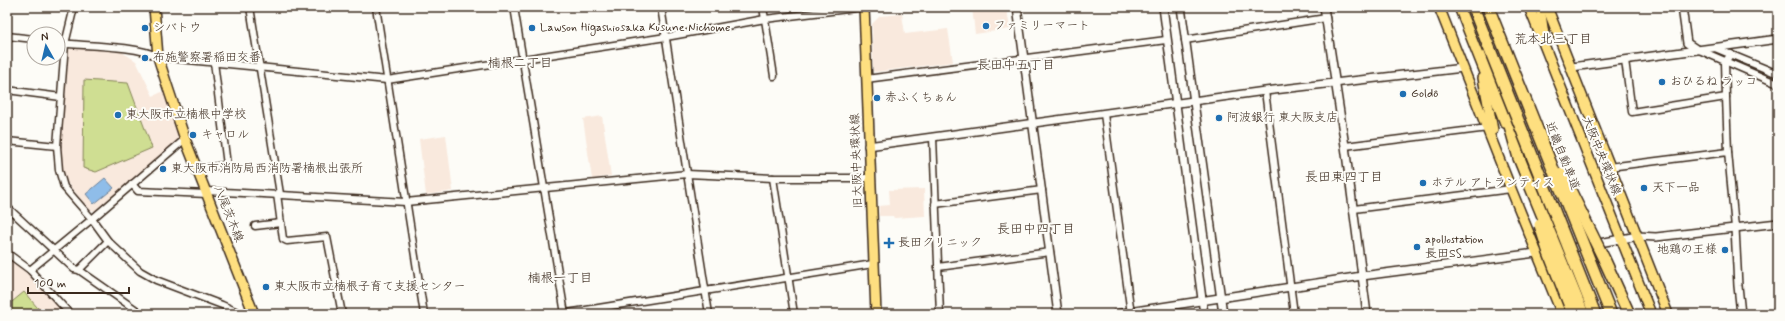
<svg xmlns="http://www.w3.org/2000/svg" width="1785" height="321" viewBox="0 0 1785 321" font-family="Mynerve,'Klee One',sans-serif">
<rect width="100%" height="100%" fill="#fdfcf7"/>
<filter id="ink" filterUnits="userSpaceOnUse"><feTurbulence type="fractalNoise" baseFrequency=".025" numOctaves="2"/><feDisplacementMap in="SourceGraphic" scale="8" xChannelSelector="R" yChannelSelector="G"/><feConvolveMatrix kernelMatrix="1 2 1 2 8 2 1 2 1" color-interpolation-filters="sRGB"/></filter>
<g filter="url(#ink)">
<g fill="#f9e9dd">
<polygon points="972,7 1005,7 1007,9 1010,29 975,34"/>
<polygon points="902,14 905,34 948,29 953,62 875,72 873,71 872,24 880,16"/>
<polygon points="74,47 122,52 136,61 153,96 164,91 180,135 178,140 96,211 90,210 64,179 61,147 69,50"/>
<polygon points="602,116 611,176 592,179 583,119"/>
<polygon points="446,135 453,191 426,195 419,139"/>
<polygon points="924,189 925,216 894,218 893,216 879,216 879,206 890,205 889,190"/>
<polygon points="7,256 35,280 68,314 7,314"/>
</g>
<g fill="#cfde92" stroke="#858458">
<polygon points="84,80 128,83 152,148 96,172 83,168"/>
<polygon points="24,292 43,314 7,314 7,306"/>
</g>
<polygon fill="#8fbde9" stroke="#6d8298" points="105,178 114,188 94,204 86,194"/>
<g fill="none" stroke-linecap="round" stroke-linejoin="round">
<defs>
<g id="minor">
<polyline points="74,7 65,44 57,146 59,170 64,187 92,219 108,241 140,271 156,280 222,305 242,314"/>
<polyline points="250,7 280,194"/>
<polyline points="376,7 424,314"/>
<polyline points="514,7 565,314"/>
<polyline points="661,7 709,314"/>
<polyline points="763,7 774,76"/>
<polyline points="7,36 34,39"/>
<polyline points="1185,40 1326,18"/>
<path d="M 58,43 C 84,46 137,45 158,57 L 387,80 L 666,37 L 765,19 L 864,7"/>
<polyline points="1715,48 1778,74"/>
<polyline points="1697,49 1778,84"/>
<polyline points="1731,54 1725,62 1726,97 1728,152 1735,228"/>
<polyline points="1625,60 1632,112 1726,97"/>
<polyline points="866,79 1166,40"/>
<polyline points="7,90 61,97"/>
<polyline points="1265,91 1294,314"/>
<polyline points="1104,114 1131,314"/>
<polyline points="933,137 940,314"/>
<polyline points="7,141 57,146"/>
<polyline points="1345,146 1488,128"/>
<polyline points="1609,167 1728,152"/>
<polyline points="197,169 227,165 214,62"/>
<polyline points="773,178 794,314"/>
<polyline points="132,184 138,191 207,194"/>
<polyline points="206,191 406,202 687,174 773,178 870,178"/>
<polyline points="277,194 283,239 287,241 327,237 342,314"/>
<polyline points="935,204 1042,190"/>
<polyline points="7,207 74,269 79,270 142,314"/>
<polyline points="1354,209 1511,189"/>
<polyline points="255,226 281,223"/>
<polyline points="7,253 30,270 70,314"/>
<polyline points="938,267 1050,252"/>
<polyline points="30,270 92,219 185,139"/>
<polyline points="79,270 108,241"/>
<polyline points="561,314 873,264"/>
</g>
<g id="tertiary">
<polyline points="1017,7 1058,314"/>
<polyline points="1163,7 1204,314"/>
<polyline points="1181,7 1223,314"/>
<polyline points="1324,7 1345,146 1367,314"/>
<polyline points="1682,7 1687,43 1696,49"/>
<polyline points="1572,67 1778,39"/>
<polyline points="868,146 1265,91 1463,68"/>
<polyline points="1735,228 1738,286 1741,314"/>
<polyline points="1566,249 1638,236 1656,237 1778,223"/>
<polyline points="1116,314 1362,276 1551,251"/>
</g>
<g id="primary">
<polyline points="154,7 158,57 167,85 185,139 254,314"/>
<polyline points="864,7 876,314"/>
<polyline points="1439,7 1511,189 1562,314"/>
<polyline points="1459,7 1505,123"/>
<polyline points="1529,7 1651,314"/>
<polyline points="1540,7 1544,35"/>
<polyline points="1547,7 1668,314"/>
<polyline points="1483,78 1493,130"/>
</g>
<g id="motorway">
<polyline points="1487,55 1502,97 1519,158"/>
<polyline points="1604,259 1629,314"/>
</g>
</defs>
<use href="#minor" stroke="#3b2a1e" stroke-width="9"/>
<use href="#tertiary" stroke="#3b2a1e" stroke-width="10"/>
<use href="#primary" stroke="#3b2a1e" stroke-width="12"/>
<use href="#motorway" stroke="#3b2a1e" stroke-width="14"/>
<use href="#minor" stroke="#fdfcf7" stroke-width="6"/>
<use href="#tertiary" stroke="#fdfcf7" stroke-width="7"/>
<use href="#primary" stroke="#fedf80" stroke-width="9"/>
<use href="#motorway" stroke="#fedf80" stroke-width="11"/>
<defs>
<g id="motorway-bridge">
<polyline points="1473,7 1595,314"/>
<polyline points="1488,7 1611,314"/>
<polyline points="1519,158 1583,314"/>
<polyline points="1562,174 1604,259"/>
<polyline points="1540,225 1549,253 1573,314"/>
</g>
</defs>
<use href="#motorway-bridge" stroke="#3b2a1e" stroke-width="14" stroke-linecap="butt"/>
<use href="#motorway-bridge" stroke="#fedf80" stroke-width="11"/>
</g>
</g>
<g fill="#1f6fb2" stroke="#fdfcf7" stroke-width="1.5">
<circle cx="986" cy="26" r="4"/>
<circle cx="145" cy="28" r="4"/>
<circle cx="532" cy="28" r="4"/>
<circle cx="145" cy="58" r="4"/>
<circle cx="1662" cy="82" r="4"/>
<circle cx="1403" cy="94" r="4"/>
<circle cx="877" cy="98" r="4"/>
<circle cx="118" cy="115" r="4"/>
<circle cx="1219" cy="118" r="4"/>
<circle cx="193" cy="135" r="4"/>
<circle cx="163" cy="169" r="4"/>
<circle cx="1423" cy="183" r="4"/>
<circle cx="1644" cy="188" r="4"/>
<path d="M887 237h4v4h4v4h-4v4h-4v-4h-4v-4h4z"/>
<circle cx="1417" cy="247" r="4"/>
<circle cx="1725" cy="250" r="4"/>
<circle cx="266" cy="287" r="4"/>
</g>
<g text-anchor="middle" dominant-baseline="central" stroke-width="4" stroke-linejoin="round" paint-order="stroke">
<g font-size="12" fill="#3b2a1e" stroke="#fdfcf7" text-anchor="start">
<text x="994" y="26">ファミリーマート</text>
<text x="153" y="28">シバトウ</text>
<text x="540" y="28">Lawson Higashiosaka Kusune Nichome</text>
<text x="153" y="58">布施警察署稲田交番</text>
<text x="1670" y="82">おひるね ラッコ</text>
<text x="1411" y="94">Goldô</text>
<text x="885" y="98">赤ふくちぁん</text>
<text x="126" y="115">東大阪市立楠根中学校</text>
<text x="1227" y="118">阿波銀行 東大阪支店</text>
<text x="201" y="135">キャロル</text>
<text x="171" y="169">東大阪市消防局西消防署楠根出張所</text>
<text x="1431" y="183">ホテル アトランティス</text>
<text x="1652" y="188">天下一品</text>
<text x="1425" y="240">apollostation<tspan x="1425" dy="14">長田SS</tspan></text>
<text x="898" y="243">長田クリニック</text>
<text x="1717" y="250" text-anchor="end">地鶏の王様</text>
<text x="274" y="287">東大阪市立楠根子育て支援センター</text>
</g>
<g font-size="12" fill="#3b2a1e" stroke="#fdfcf7">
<text transform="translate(1562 156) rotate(68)">近畿自動車道</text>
<text transform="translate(1601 156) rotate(68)">大阪中央環状線</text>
<text transform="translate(857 161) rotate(-92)">旧大阪中央環状線</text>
<text transform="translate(228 214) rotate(68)">八尾茨木線</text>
</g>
<g font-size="13" fill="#3b2a1e" stroke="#fdfcf7">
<text x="1553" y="39">荒本北三丁目</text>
<text x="520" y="63">楠根二丁目</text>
<text x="1016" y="65">長田中五丁目</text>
<text x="1344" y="177">長田東四丁目</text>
<text x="1036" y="229">長田中四丁目</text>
<text x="560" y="278">楠根一丁目</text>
</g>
</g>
<rect width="1785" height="321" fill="none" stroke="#fdfcf7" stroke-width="24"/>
<rect x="12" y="12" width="1761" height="297" fill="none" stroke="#3b2a1e" stroke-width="1.5" filter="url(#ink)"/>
<g transform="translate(46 46) rotate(352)"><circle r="19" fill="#fdfcf7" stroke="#afa8a0"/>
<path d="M0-3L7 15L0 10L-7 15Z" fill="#1f6fb2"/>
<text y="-6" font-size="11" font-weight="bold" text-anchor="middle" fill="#3b2a1e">N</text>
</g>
<path d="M28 287v6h101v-6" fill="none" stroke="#3b2a1e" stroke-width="2"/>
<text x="34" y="287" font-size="12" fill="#3b2a1e" stroke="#fdfcf7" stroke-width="3" paint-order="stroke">100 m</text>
</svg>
